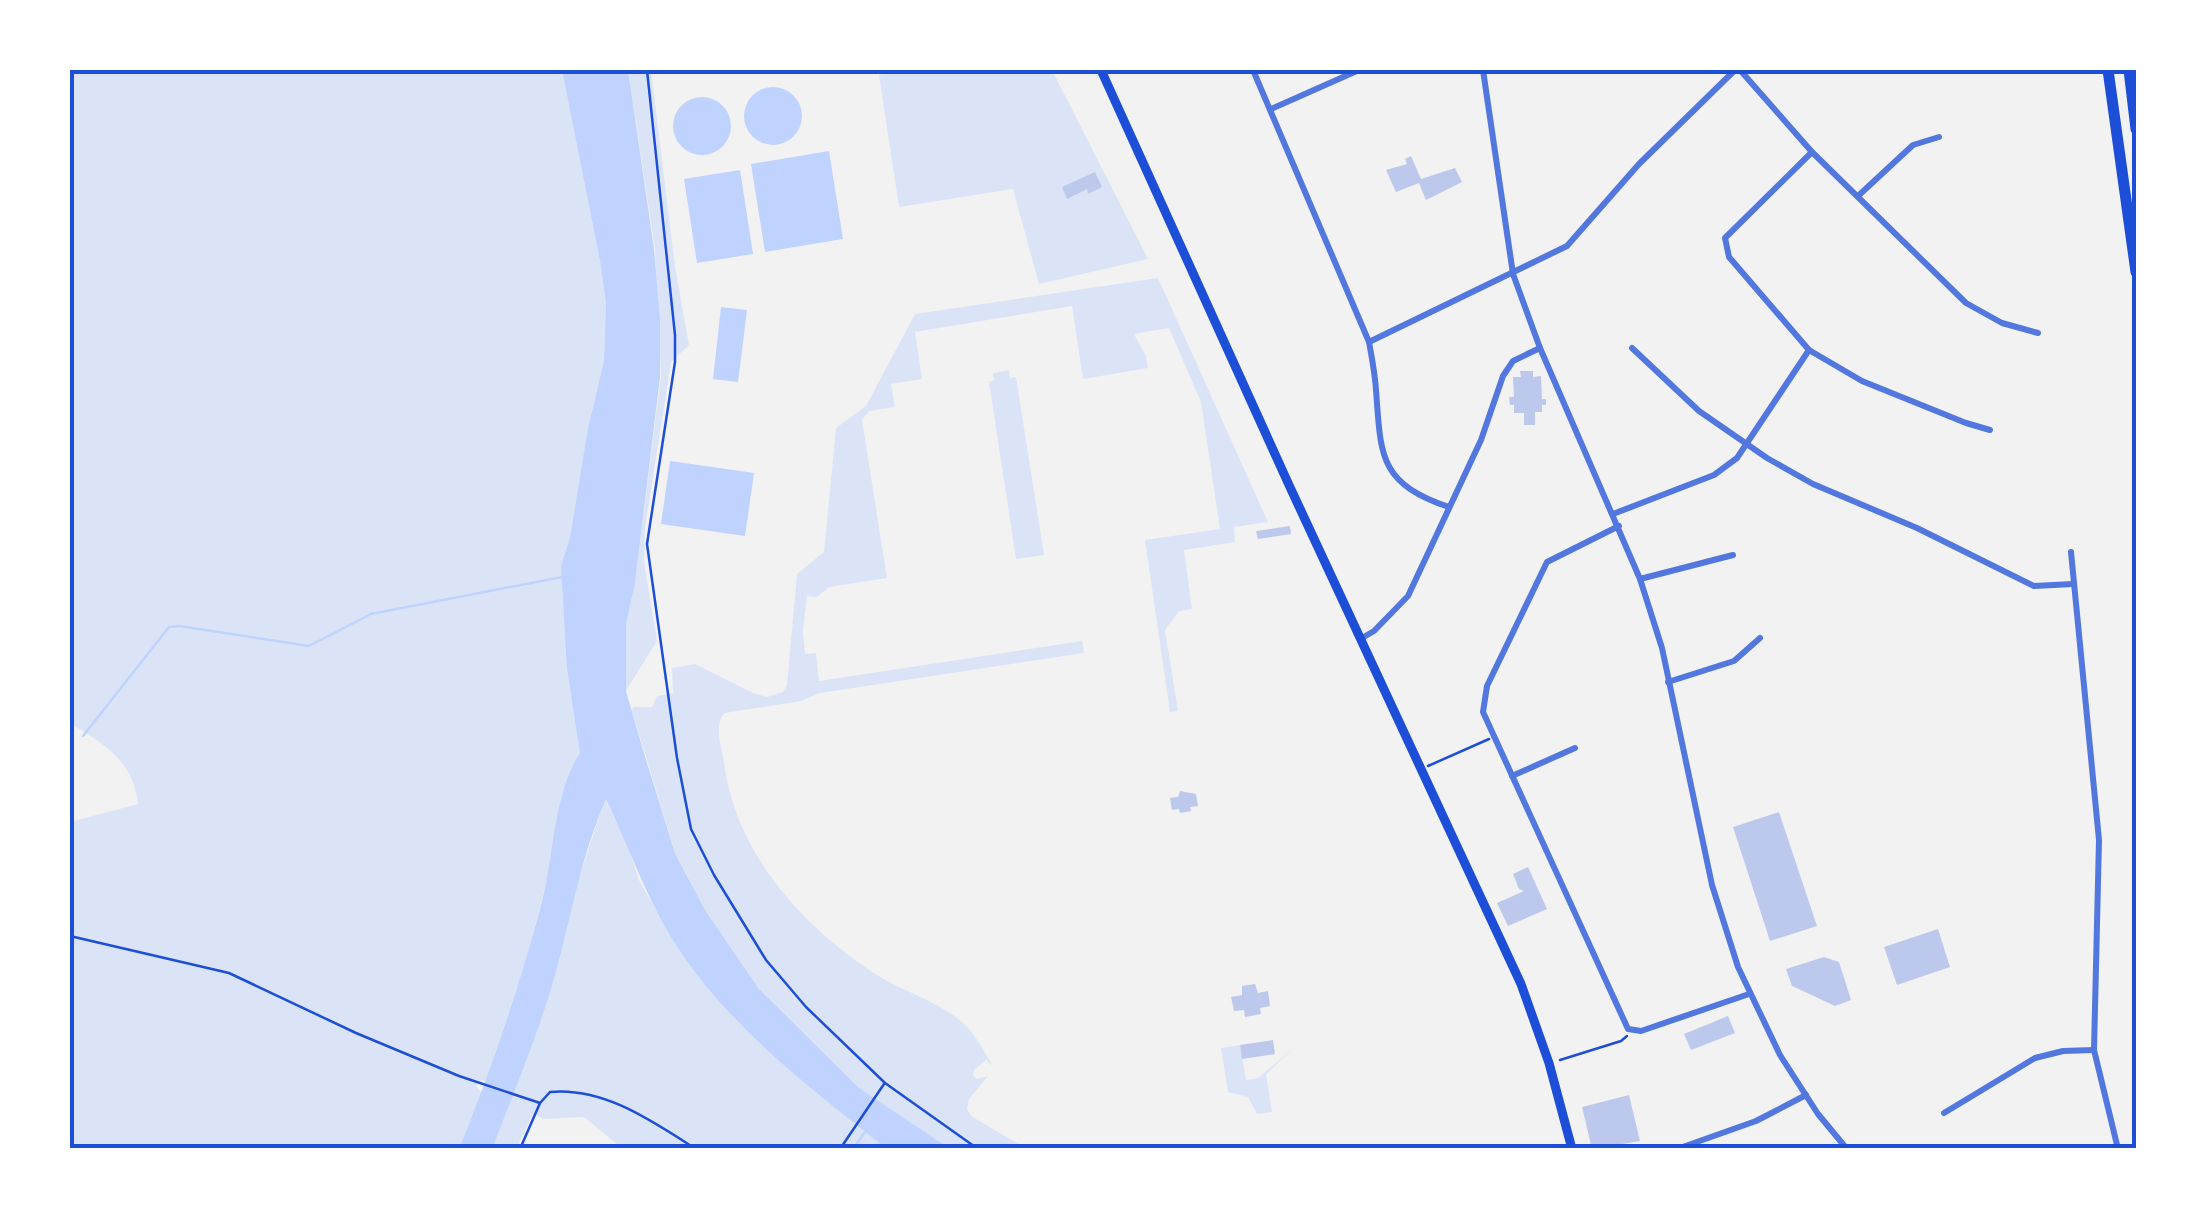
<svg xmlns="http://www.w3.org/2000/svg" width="2206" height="1219" viewBox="0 0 2206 1219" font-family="'Playfair Display',serif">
<rect width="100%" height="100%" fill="#f2f2f2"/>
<g fill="#dbe4f7">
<path d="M 70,70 L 562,70 L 600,261 L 606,303 L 604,361 L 588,428 L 580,753 L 524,968 L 492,1069 L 486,1081 L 482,1080 L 476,1086 L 482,1093 L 459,1149 L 70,1149 L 70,822 L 138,804 C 133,760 105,745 70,723 Z"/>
<polygon points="628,70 651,70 675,267 689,345 671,362 645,528 644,562 657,641 625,692 626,623 635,583 661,376 655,249"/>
<polygon points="896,70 1052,70 1148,259 1039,284 1013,189 899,207 879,75"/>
<path d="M 1158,278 L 1268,522 L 1234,527 L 1235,542 L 1184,550 L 1192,609 L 1179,611 L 1165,630 L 1178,711 L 1170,712 L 1145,540 L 1220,529 L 1201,402 L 1169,328 L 1134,334 L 1146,356 L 1148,368 L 1083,379 L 1072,306 L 915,332 L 922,379 L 891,384 L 895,407 L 869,411 L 862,420 L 887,578 L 829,587 L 817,597 L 807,596 L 803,631 L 805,654 L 816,653 L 819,681 L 1082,641 L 1084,653 L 820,693 L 801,701 L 725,713 C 713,724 722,748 724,763 C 736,855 805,930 882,978 C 909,994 946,1004 968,1028 C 978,1039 985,1053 993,1066 L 986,1060 L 974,1070 L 973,1075 L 977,1079 L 988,1076 L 969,1099 L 967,1109 L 971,1116 L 1027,1149 L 623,1149 L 584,1117 L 544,1119 L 533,1114 L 516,1149 L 492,1149 L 605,798 L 627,844 L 639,880 L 673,940 L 737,1021 L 794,1074 L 759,989 L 705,910 L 675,852 L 632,711 L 633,707 L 652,707 L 657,696 L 673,693 L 672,668 L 695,664 L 753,693 L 767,697 L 783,692 L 787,685 L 797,574 L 824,552 L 836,428 L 866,406 L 915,314 Z"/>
<polygon points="1009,370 1010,378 1016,377 1044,555 1016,559 989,382 994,380 993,373"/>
<polygon points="1240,1045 1246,1080 1258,1078 1295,1047 1266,1074 1272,1112 1257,1114 1248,1097 1228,1092 1221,1048"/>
</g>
<g fill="#bfd3fe">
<path d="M 562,70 L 628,70 L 654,249 L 660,321 L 660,377 L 635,583 L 626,624 L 626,691 L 643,750 L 675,853 L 705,910 L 759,989 L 859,1088 L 950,1149 L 888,1149 L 882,1145 C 805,1084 723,1022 671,937 C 644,892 628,845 606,799 C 582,854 572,911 557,968 C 540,1030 515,1089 492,1149 L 459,1149 C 492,1068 520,986 542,901 C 554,855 554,792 580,753 L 567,668 L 561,566 L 570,538 L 588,428 L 604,361 L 606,303 L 600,261 Z"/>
<circle cx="773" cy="116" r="29"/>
<circle cx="702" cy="126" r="29"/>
<polygon points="829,151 843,239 765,252 751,164"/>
<polygon points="740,170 753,254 697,263 684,179"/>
<polygon points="721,307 747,310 738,382 713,379"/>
<polygon points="670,461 754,473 745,536 661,524"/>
</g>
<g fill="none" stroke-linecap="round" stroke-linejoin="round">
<g stroke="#bfd3fe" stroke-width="2.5">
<polyline points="83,736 169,627 179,626 309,646 371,614 562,577"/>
<polyline points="853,1149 865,1132"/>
</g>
</g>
<g fill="#bdc9ec">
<polygon points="1411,156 1421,179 1455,168 1462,182 1426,200 1419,183 1396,192 1386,170 1407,164 1405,159"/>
<polygon points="1095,172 1102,187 1088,194 1087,189 1067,199 1062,187"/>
<polygon points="1520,371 1533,371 1533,377 1541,376 1542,399 1546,399 1546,405 1542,405 1542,412 1535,412 1535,425 1524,425 1524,413 1514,413 1514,405 1510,405 1509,397 1514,397 1513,377 1521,377"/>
<polygon points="1290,526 1291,534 1258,539 1256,531"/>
<polygon points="1180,791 1196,794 1198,806 1190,807 1191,811 1180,813 1179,809 1172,810 1170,798 1178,797"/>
<polygon points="1779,812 1817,926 1770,941 1733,827"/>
<polygon points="1528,867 1547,909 1508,926 1497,903 1524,891 1519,889 1513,874"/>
<polygon points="1938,929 1950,967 1897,985 1884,947"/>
<polygon points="1824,957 1839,962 1851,1000 1835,1006 1792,986 1786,969"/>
<polygon points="1255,984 1258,993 1268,991 1270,1006 1260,1008 1261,1014 1245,1017 1244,1010 1234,1011 1231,997 1242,995 1242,986"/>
<polygon points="1728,1016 1735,1033 1691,1050 1684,1034"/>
<polygon points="1273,1040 1275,1054 1242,1059 1240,1045"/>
<polygon points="1629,1095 1640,1141 1592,1149 1582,1107"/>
</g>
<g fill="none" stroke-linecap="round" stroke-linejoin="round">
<g stroke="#1d4ed8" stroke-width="2.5">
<polyline points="647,70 675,335 675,362 647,544 677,758 691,829 714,875 766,960 806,1007 885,1083 978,1149"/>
<polyline points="1428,766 1489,739"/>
<polyline points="70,936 229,973 356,1033 459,1076 540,1103"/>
<polyline points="1560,1060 1621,1041 1627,1036"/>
<path d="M 520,1149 L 540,1103 L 550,1092 C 604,1087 652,1121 696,1149"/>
<polyline points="840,1149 884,1084"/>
</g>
<g stroke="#5277de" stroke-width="6">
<path d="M 1253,70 L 1369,342 C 1372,358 1375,374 1376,390 C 1381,455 1378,483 1449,507"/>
<polyline points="1483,70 1513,274 1540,348 1640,579 1662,648 1712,885 1738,967 1780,1055 1818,1114 1847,1149"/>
<polyline points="1740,70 1812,152 1966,303 2002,323 2038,333"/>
<polyline points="1271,109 1359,70"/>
<polyline points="1812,152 1725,238 1729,257 1809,350 1862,381 1966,423 1990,430"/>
<polyline points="1858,196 1913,145 1939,137"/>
<polyline points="1369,342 1567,246 1639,164 1735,70"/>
<polyline points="1632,348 1699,411 1767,458 1813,484 1917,528 2034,586 2073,584"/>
<polyline points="1613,514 1714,475 1737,458 1809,350"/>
<polyline points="1619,526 1547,562 1487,686 1483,712 1628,1029 1641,1031 1749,994"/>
<polyline points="2071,552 2099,840 2094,1050 2118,1149"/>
<polyline points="1640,579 1733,555"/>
<polyline points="1362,638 1374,631 1408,596 1481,440 1503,376 1513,361 1540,348"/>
<polyline points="1668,682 1734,661 1760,638"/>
<polyline points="1512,776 1575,748"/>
<polyline points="1944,1113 2035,1058 2063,1051 2094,1050"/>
<polyline points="1677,1149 1756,1121 1806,1095"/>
</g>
<polyline stroke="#1d4ed8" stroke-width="9" points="1101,70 1289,485 1521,984 1549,1063 1572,1149"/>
<g stroke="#1d4ed8" stroke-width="11">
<polyline points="2108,70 2136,272"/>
<polyline points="2129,70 2136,129"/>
</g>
</g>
<rect width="2206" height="1219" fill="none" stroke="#ffffff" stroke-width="145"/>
<rect x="72" y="72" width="2062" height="1074" fill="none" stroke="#1d4ed8" stroke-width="4"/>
</svg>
